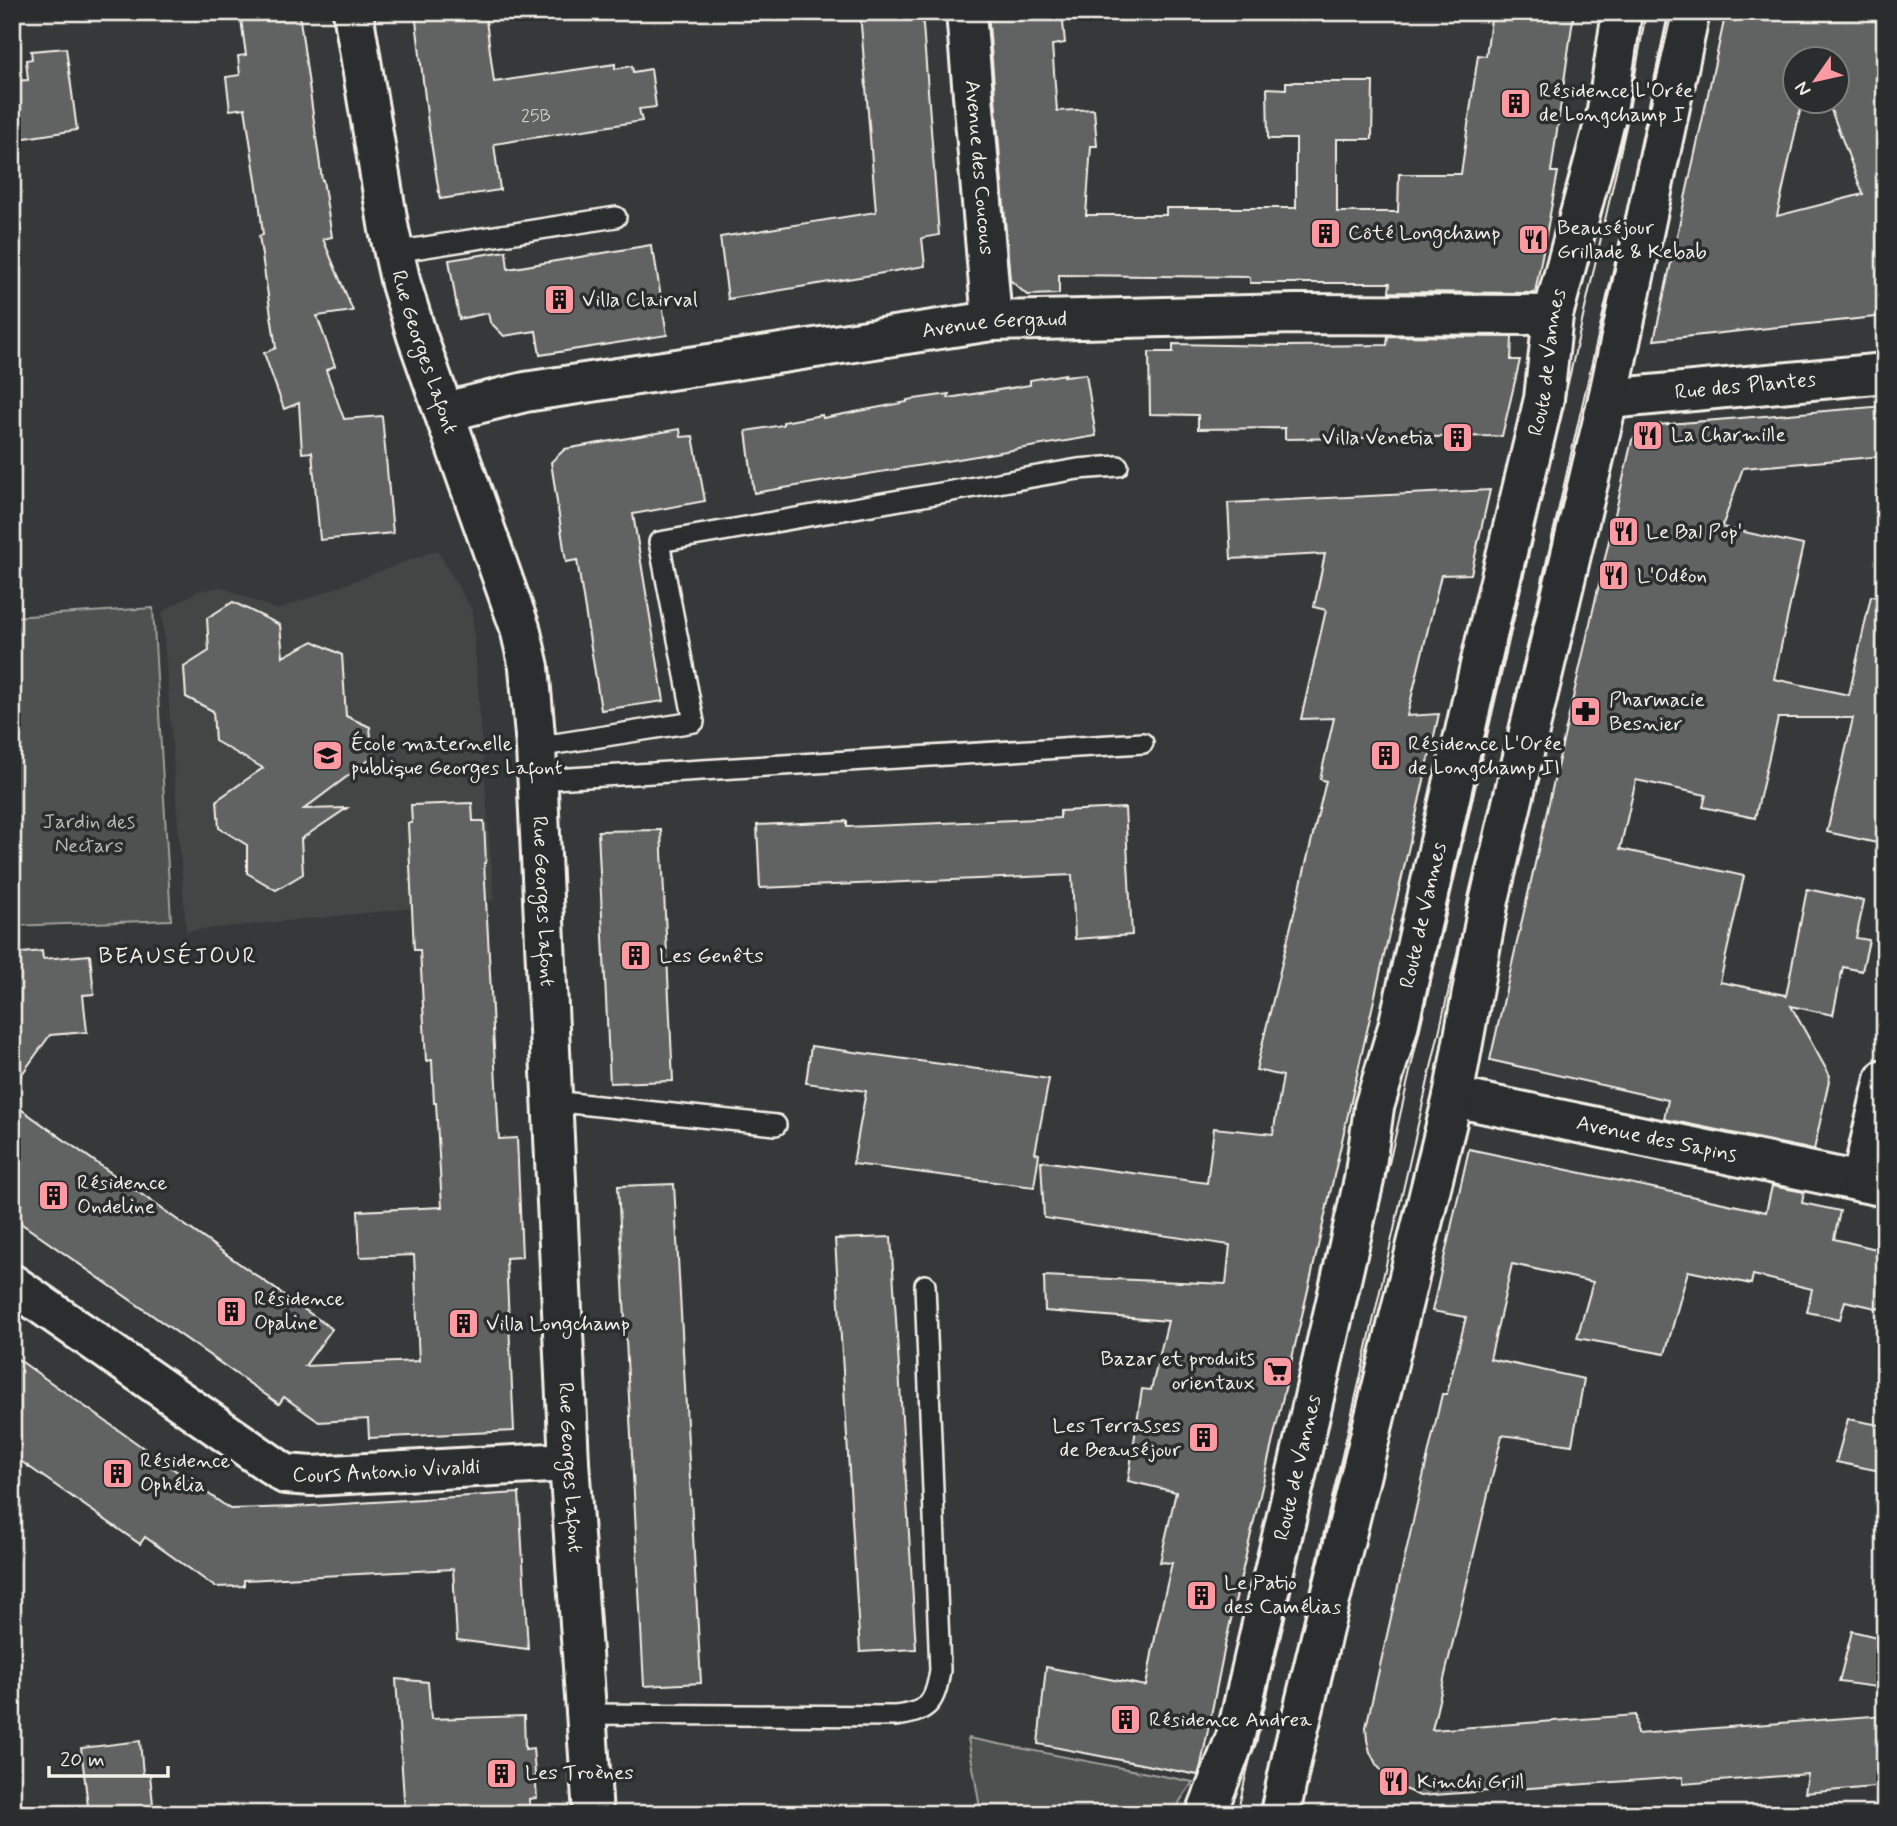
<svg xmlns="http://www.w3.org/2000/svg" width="1897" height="1826" viewBox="0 0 1897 1826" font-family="Mynerve,sans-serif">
<rect width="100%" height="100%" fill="#363939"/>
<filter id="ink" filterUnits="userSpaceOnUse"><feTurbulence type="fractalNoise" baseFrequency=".0143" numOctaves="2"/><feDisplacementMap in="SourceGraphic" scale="14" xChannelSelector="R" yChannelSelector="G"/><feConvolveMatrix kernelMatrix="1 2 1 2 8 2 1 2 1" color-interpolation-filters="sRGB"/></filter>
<g filter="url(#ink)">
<polygon fill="#434645" points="437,550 472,611 494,900 186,931 162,612 198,591 221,587 277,610"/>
<g fill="#4e514f" stroke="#a1a19c" stroke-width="2">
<polygon points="153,608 171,920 12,926 12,617"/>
<polygon points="968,1738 1193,1782 1180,1801 1175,1814 981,1814"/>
</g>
<g fill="#616362" stroke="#f4f1e8" stroke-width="2" fill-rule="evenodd">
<polygon points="240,12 299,12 322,180 323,180 332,237 323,239 353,311 317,316 335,366 326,370 344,419 382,416 393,533 320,540 312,452 302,453 299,403 284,409 264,353 276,348 259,236 263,235 259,200 245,108 230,110 226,77 240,75 238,56 246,55"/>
<polygon points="415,12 485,12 494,82 615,64 615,69 632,66 633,72 651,69 656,107 639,109 642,121 494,144 500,190 440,199 428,123"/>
<polygon points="860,12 922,12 939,235 922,238 925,266 728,299 720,237 876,212"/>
<polygon points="988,12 1062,12 1065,43 1052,45 1057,111 1094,109 1097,146 1091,146 1086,215 1166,215 1166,208 1296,208 1296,139 1268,139 1267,88 1286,89 1286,82 1373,82 1372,139 1337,139 1337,212 1398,212 1399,174 1461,174 1478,55 1486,56 1492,12 1574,12 1551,172 1558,172 1535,293 1389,292 1390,283 1250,283 1250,277 1059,275 1059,294 1027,295 1010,280"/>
<path d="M 1726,12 L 1885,12 L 1885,113 L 1878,144 L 1885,163 L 1885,316 L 1654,340 ZM 1812,58 L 1812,60 L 1838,60 L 1838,102 L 1828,102 L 1863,194 L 1777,216 L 1802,102 L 1796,102 L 1796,60 L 1811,60 Z"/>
<polygon points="66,48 77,130 12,140 12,81 28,80 26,60 32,59 31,51"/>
<polygon points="651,245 652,254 654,254 667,335 540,355 536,331 504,336 490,322 488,313 459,319 449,260 506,251 508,269"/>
<polygon points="1388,336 1512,337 1511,360 1520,360 1502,436 1285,439 1285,428 1198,429 1198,415 1150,414 1149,352 1173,352 1173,344 1287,346 1387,345"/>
<polygon points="1065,374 1064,376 1086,374 1096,436 754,493 746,431 783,425 783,422 822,415 823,418 907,402 907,400 949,394 948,398 1030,385 1030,380"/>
<polygon points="1885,406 1885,456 1743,468 1722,527 1803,545 1774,679 1849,695 1871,596 1885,598 1885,810 1877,843 1827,832 1853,718 1778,718 1755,818 1703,807 1706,795 1636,780 1620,849 1744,876 1720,982 1785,995 1786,996 1807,889 1864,901 1856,938 1869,940 1862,971 1843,967 1833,1015 1791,1006 1830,1076 1814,1150 1664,1119 1668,1100 1490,1060 1632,440 1645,426"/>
<polygon points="680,429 681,437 693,436 705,501 633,514 664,701 601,710 577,560 566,562 551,462 565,449"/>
<polygon points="1490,490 1471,574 1441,575 1407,716 1439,714 1311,1277 1226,1641 1201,1765 1198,1775 1038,1744 1046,1667 1146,1686 1157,1627 1172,1563 1160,1562 1176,1492 1128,1481 1142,1389 1151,1390 1168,1321 1045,1311 1044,1276 1226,1284 1230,1245 1044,1218 1041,1161 1207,1183 1214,1128 1273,1134 1283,1076 1256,1070 1326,781 1320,779 1334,718 1301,719 1326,610 1314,607 1325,554 1231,559 1228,503"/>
<polygon points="233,602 280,625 283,657 313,641 342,655 346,716 370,727 373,757 304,809 347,808 301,839 303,874 276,890 247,873 247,845 219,828 217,800 263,768 215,741 213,711 186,697 184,667 209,651 207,618"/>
<polygon points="472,803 473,821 484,821 486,863 484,863 499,1139 517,1138 522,1257 506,1258 514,1431 369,1438 368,1419 319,1422 284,1397 279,1404 12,1217 12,1103 332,1329 305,1366 419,1361 414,1255 360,1257 358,1211 442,1207 436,1103 434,1103 432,1060 426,1061 420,950 414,950 408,823 412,823 411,805"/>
<polygon points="1125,808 1132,935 1075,939 1072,875 760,888 757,825 847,821 847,827 1060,818 1060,811"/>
<polygon points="661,830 673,1081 610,1083 598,831"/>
<polygon points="42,951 43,959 90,955 94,994 83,995 87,1032 50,1035 12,1088 12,954"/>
<polygon points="811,1046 1049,1079 1035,1153 1039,1154 1034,1187 853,1164 866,1091 806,1083"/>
<polygon points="1469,1149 1766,1212 1772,1186 1804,1192 1802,1203 1840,1211 1834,1239 1885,1251 1880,1277 1885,1278 1885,1310 1845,1301 1840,1319 1807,1312 1812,1289 1753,1275 1751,1284 1688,1271 1665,1354 1577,1338 1593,1282 1512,1264 1490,1359 1584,1379 1572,1445 1502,1435 1432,1730 1636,1715 1637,1734 1885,1715 1885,1786 1805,1793 1808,1774 1683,1784 1683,1777 1420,1796 1402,1788 1384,1774 1376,1764 1370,1752 1367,1740 1366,1727 1442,1394 1447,1394 1466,1317 1432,1311"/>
<polygon points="674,1184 701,1683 644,1686 618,1186"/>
<polygon points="891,1237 916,1649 860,1652 835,1239"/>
<polygon points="12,1355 230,1509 294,1507 519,1493 528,1649 457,1640 453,1569 244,1580 244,1586 215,1587 145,1537 140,1544 12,1455"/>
<polygon points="1848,1419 1885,1426 1885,1472 1836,1462"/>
<polygon points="1852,1631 1885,1639 1885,1646 1876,1687 1839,1682"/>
<polygon points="396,1679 428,1682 431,1719 524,1716 525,1749 533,1748 537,1798 529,1799 530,1814 405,1814"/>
<polygon points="140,1741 143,1774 150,1775 154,1814 89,1814 81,1748"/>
</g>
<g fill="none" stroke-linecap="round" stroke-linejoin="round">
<defs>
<g id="lane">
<polyline points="394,252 616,217"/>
<polyline points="536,747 694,722 659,542 1078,469 1118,466"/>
<polyline points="537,780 1143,743"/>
<polyline points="552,1101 776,1125"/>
<path d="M 586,1714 L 895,1716 C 929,1712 935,1703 940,1670 L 925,1285"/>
</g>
<g id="street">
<path id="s1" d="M 353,12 L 389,230 L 401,284 L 417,336 L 520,628 L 529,667 L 536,747 L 569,1462 L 593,1814"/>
<path id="s2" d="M 966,12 L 992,321"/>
<path id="s3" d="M 1608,399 L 1885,373"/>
<path id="s4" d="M 445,415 L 465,407 L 525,392 L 992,321 L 1296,314 L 1553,315"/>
<path id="s5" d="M 1453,1097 L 1885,1187"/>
<polyline points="1861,1182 1885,1079"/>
<path id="s6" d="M 12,1284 L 285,1474 L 312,1476 L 569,1462"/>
</g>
<g id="secondary">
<path id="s7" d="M 1206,1814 L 1236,1737 L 1364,1180 L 1374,1107 L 1398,1027 L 1486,639 L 1544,399 L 1553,315 L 1606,117 L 1622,12"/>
<polyline points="1280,1814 1293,1752 1453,1097 1489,900 1608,399 1690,12"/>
</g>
</defs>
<use href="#lane" stroke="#f4f1e8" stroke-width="24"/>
<use href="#street" stroke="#f4f1e8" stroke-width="44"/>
<use href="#secondary" stroke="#f4f1e8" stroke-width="44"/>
<use href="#lane" stroke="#2a2d2e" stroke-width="19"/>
<use href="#street" stroke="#2a2d2e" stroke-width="38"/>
<use href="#secondary" stroke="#2a2d2e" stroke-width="38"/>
<g stroke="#f4f1e8" stroke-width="2">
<polyline points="1237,1814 1340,1377 1582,322 1626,127 1646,12"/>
<polyline points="1258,1814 1359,1383 1672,12"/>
</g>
</g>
</g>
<defs>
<symbol id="building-square" viewBox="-11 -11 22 22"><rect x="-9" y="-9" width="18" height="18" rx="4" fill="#ff9aa2" stroke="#2a2d2e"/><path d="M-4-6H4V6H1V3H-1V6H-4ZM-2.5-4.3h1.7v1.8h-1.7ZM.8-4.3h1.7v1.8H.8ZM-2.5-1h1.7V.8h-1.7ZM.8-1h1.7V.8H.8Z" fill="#111"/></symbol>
<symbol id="restaurant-square" viewBox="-11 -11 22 22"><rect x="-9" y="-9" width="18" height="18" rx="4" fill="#ff9aa2" stroke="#2a2d2e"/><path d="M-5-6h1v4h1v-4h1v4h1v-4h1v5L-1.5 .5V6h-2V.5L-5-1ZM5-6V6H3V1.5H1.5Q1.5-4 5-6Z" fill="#111"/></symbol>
<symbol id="pharmacy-square" viewBox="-11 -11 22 22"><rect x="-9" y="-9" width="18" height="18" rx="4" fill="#ff9aa2" stroke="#2a2d2e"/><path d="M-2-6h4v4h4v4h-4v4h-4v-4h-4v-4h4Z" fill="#111"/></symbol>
<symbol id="school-square" viewBox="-11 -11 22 22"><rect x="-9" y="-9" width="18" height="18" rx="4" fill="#ff9aa2" stroke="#2a2d2e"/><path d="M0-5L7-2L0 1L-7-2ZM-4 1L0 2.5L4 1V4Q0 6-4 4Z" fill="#111"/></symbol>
<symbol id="supermarket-square" viewBox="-11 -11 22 22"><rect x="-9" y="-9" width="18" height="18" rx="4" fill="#ff9aa2" stroke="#2a2d2e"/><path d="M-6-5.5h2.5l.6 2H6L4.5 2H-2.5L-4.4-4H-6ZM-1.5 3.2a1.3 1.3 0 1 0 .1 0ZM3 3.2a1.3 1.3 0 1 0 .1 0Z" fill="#111"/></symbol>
</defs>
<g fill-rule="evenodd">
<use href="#building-square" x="1498" y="86" width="35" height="35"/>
<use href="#building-square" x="1308" y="216" width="35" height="35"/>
<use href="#restaurant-square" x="1516" y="222" width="35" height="35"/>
<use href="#building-square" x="542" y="282" width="35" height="35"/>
<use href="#restaurant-square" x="1630" y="418" width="35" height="35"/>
<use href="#building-square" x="1440" y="420" width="35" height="35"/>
<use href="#restaurant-square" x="1606" y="514" width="35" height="35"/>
<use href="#restaurant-square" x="1596" y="558" width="35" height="35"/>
<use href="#pharmacy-square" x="1568" y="694" width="35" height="35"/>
<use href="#school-square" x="310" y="738" width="35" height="35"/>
<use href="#building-square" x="1368" y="738" width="35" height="35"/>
<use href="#building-square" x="618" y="938" width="35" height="35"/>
<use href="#building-square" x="36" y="1178" width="35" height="35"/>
<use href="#building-square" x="214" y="1294" width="35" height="35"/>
<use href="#building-square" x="446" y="1306" width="35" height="35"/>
<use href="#supermarket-square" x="1260" y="1354" width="35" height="35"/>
<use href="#building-square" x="1186" y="1420" width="35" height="35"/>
<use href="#building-square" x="100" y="1456" width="35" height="35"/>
<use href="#building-square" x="1184" y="1578" width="35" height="35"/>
<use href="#building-square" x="1108" y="1702" width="35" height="35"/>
<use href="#building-square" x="484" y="1756" width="35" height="35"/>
<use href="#restaurant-square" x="1376" y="1764" width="35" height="35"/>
</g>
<g text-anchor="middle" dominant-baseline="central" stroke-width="7" stroke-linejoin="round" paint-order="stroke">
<g font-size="18" fill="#cfcec6">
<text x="536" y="116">25B</text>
</g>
<g font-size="21" fill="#f4f1e8" stroke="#2a2d2e" text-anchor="start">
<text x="1539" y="91">Résidence L'Orée<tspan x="1539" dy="24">de Longchamp I</tspan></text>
<text x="1557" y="228">Beauséjour<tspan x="1557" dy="24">Grillade &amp; Kebab</tspan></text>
<text x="1348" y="233">Côté Longchamp</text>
<text x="582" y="300">Villa Clairval</text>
<text x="1671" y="435">La Charmille</text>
<text x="1434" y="438" text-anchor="end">Villa Venetia</text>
<text x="1646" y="532">Le Bal Pop'</text>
<text x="1637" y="576">L'Odéon</text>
<text x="1609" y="700">Pharmacie<tspan x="1609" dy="24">Besnier</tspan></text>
<text x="351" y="744">École maternelle<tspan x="351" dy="24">publique Georges Lafont</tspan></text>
<text x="1408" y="744">Résidence L'Orée<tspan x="1408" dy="24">de Longchamp II</tspan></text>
<text x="659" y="956">Les Genêts</text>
<text x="77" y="1183">Résidence<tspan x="77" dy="24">Ondeline</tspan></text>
<text x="254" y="1299">Résidence<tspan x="254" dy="24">Opaline</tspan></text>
<text x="486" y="1324">Villa Longchamp</text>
<text x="1255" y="1359" text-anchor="end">Bazar et produits<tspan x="1255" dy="24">orientaux</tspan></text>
<text x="1181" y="1426" text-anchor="end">Les Terrasses<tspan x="1181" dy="24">de Beauséjour</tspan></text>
<text x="140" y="1461">Résidence<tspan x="140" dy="24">Ophélia</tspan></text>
<text x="1224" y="1583">Le Patio<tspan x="1224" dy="24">des Camélias</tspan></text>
<text x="1149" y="1720">Résidence Andrea</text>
<text x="525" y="1773">Les Troènes</text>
<text x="1417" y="1782">Kimchi Grill</text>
</g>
<g font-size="21" fill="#f4f1e8" stroke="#2a2d2e">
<text stroke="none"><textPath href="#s2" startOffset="156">Avenue des Coucous</textPath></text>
<text stroke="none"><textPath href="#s4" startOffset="558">Avenue Gergaud</textPath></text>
<text stroke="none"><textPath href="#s1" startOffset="348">Rue Georges Lafont</textPath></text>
<text stroke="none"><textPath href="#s7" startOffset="1493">Route de Vannes</textPath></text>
<text stroke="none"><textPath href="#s3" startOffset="138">Rue des Plantes</textPath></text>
<text stroke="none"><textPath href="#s1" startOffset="915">Rue Georges Lafont</textPath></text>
<text stroke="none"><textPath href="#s7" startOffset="926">Route de Vannes</textPath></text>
<text stroke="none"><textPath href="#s5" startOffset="208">Avenue des Sapins</textPath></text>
<text stroke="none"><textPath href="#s1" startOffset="1482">Rue Georges Lafont</textPath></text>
<text stroke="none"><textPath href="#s7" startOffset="359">Route de Vannes</textPath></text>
<text stroke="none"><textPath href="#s6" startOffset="434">Cours Antonio Vivaldi</textPath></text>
</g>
<g font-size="21" fill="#bab9b2" stroke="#2a2d2e">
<text x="89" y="822">Jardin des<tspan x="89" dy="24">Nectars</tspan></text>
</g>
<g font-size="23" letter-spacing="2" fill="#f4f1e8" stroke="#2a2d2e">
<text x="178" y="957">BEAUSÉJOUR</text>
</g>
</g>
<rect width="1897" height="1826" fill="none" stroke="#2a2d2e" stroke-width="42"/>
<rect x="21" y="21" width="1855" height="1784" fill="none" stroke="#f4f1e8" stroke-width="2.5" filter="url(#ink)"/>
<g transform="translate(1816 80) rotate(236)"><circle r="33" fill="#2a2d2e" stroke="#7b7b78" stroke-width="2"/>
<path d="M0-5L12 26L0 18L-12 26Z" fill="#ff9aa2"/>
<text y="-10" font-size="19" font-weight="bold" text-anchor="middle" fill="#f4f1e8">N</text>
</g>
<path d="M49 1766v10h119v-10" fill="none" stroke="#f4f1e8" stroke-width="3.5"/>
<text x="60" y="1766" font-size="21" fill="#f4f1e8" stroke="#2a2d2e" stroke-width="5" paint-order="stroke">20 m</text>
</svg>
